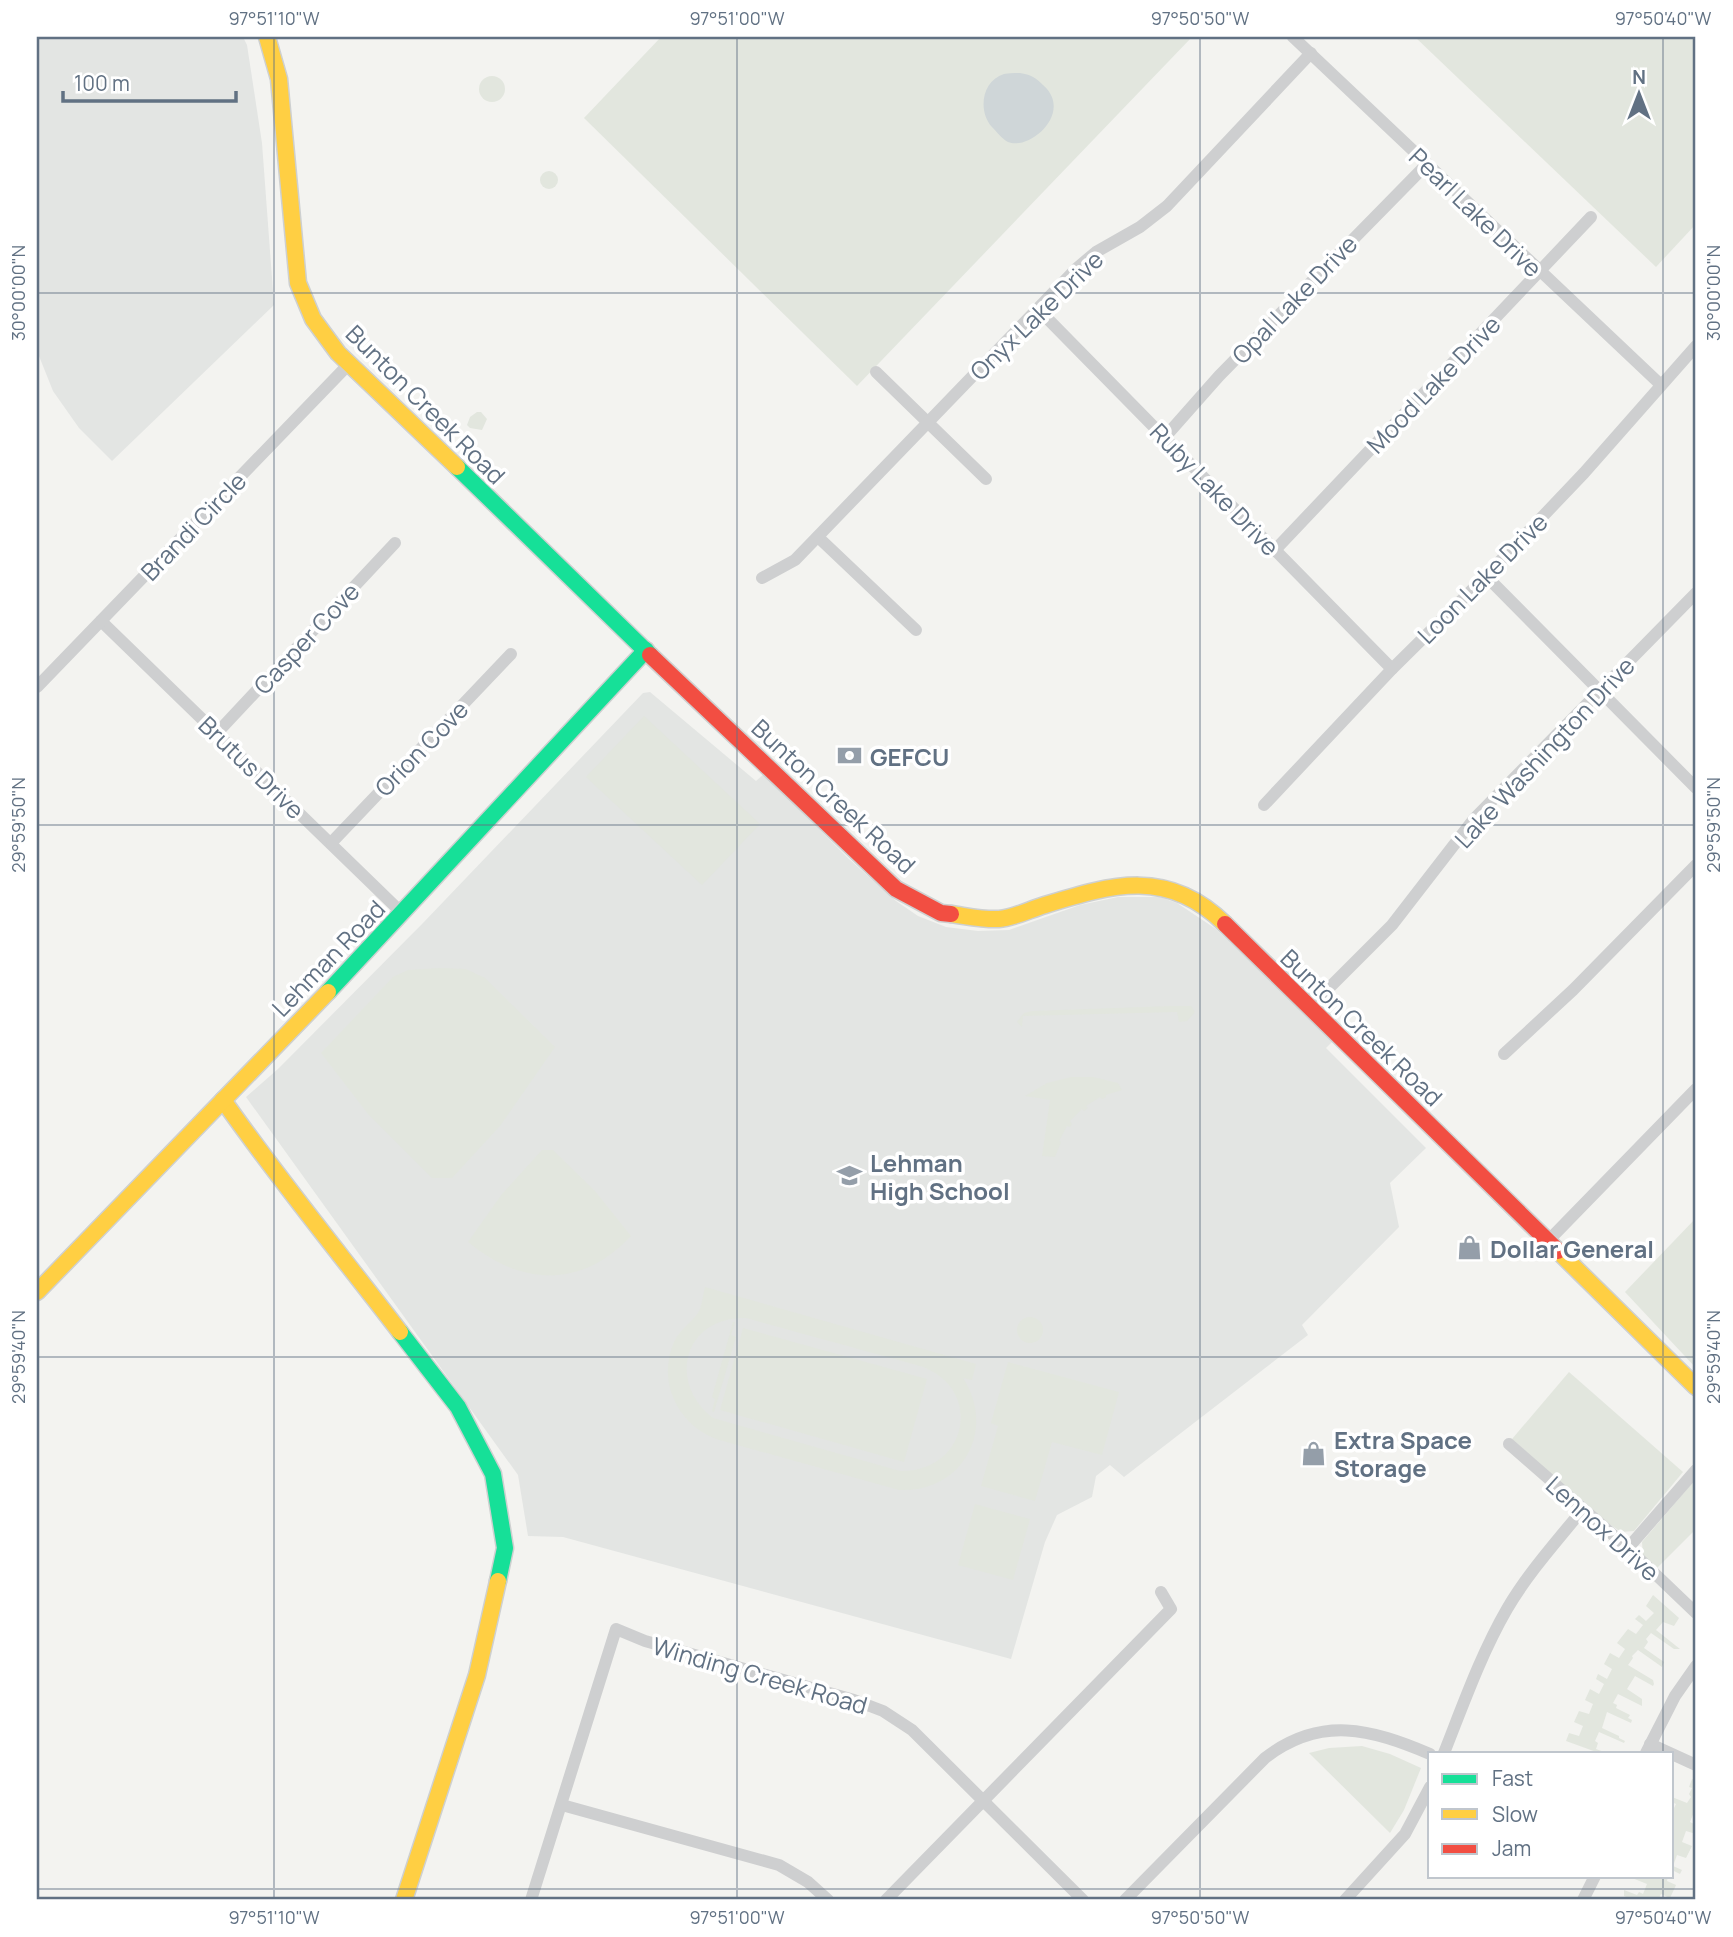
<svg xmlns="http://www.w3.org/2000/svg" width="1733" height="1937" viewBox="0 0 1733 1937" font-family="Manrope,sans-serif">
<rect width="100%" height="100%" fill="#f3f3f0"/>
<g fill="#e3e5e3">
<polygon points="37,37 243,37 247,45 262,143 274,305 112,461 79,428 53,391 37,351"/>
<polygon points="650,692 756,781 764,774 849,859 896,901 918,916 946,927 978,931 1009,930 1080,905 1118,897 1160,897 1177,903 1216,929 1333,1041 1326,1048 1426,1148 1390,1183 1399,1227 1302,1325 1308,1335 1124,1477 1110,1465 1096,1476 1092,1497 1057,1515 1045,1542 1011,1659 563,1537 528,1536 518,1475 246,1097 278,1069 423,923 643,693"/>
</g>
<g fill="#e2e6de" fill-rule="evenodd">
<polygon points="661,37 1192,37 857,386 584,118"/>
<polygon points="1415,37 1696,37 1696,224 1656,267"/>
<circle cx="492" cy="89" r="13"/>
<circle cx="549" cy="180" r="9"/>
<polygon points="477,412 481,412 487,419 482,430 470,428 467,425 470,417"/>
<polygon points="644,716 760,824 702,885 586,777"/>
<polygon points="439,968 466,969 485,978 555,1047 500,1126 452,1178 432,1178 368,1114 321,1053 393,977 408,970"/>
<polygon points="1171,1006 1191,1006 1195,1012 1187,1021 1179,1022 1177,1012 1023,1016 1022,1027 1017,1022 1024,1013 1032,1011"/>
<polygon points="1071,1077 1093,1077 1118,1083 1122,1090 1106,1095 1106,1097 1102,1099 1100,1097 1086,1106 1088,1108 1084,1111 1082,1109 1070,1121 1072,1124 1070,1127 1067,1126 1059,1141 1061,1142 1055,1157 1042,1156 1050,1100 1025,1096 1047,1083"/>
<path d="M 542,1150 L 553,1150 L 595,1191 L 631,1236 C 582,1289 521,1286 468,1242 L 502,1194 Z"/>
<polygon points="1696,1218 1696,1368 1625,1292"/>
<path d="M 705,1287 L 976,1364 L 972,1380 L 963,1378 C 997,1430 962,1493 899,1490 L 716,1439 C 677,1424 657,1381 674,1342 C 680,1329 691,1323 698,1313 C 702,1307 703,1294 705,1287 ZM 746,1318 L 920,1366 C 984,1387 969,1472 900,1471 L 713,1418 C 666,1382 685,1316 746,1318 Z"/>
<circle cx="1030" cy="1330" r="13"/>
<polygon points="733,1322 735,1322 731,1335 736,1337 714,1412 712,1411 715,1399 712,1397"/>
<polygon points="743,1328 927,1379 904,1462 720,1410"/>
<polygon points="1008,1362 1119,1392 1102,1455 1052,1442 1035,1501 981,1486 998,1426 991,1423"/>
<polygon points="1569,1372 1683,1472 1634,1531 1621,1532 1602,1519 1512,1439"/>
<polygon points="1693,1482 1696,1485 1696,1532 1694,1531 1657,1568 1643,1555 1642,1542"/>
<polygon points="975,1504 1030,1519 1013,1580 958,1565"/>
<polygon points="1653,1595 1679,1618 1674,1626 1663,1622 1656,1630 1680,1649 1674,1649 1651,1633 1646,1639 1648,1642 1644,1648 1664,1662 1662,1667 1638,1650 1632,1656 1633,1658 1628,1665 1653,1680 1654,1684 1653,1686 1635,1676 1627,1689 1642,1699 1642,1706 1618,1694 1613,1703 1617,1705 1616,1708 1630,1715 1628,1718 1632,1720 1631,1723 1607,1712 1602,1728 1619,1736 1619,1738 1625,1741 1624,1743 1599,1732 1595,1741 1598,1743 1596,1749 1607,1753 1599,1753 1566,1741 1569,1733 1579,1736 1583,1726 1574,1722 1579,1711 1589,1714 1593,1704 1585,1700 1590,1689 1599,1694 1604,1684 1596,1679 1598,1674 1607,1679 1612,1669 1604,1664 1610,1653 1619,1658 1625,1649 1617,1643 1628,1629 1636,1634 1643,1625 1635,1619 1639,1615 1646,1621 1654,1613 1646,1606"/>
<polygon points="1362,1746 1390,1754 1421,1768 1404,1810 1390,1833 1309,1753 1329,1748"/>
<polygon points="1692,1779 1696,1781 1696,1812 1694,1812 1690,1822 1696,1825 1696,1834 1686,1831 1682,1842 1692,1846 1686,1858 1677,1855 1673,1866 1682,1870 1680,1874 1672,1870 1672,1812 1676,1804 1672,1802 1672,1797 1687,1803 1691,1797 1689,1794 1692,1788 1689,1787"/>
<polygon points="1627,1876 1668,1876 1667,1881 1676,1885 1670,1898 1661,1894 1658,1900 1633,1900 1624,1896 1624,1890 1637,1895 1639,1892 1643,1894 1647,1884"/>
</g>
<path fill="#cfd6d8" d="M 1020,73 C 1031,75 1035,77 1043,85 C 1074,112 1030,151 1008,142 C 1002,139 997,132 992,127 C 978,112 981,81 1004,74 C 1009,73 1015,73 1020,73 Z"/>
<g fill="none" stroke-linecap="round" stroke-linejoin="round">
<defs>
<g id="fast">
<polyline points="457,467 650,655"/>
<polyline points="328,992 646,650"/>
<polyline points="400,1332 458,1407 493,1474 505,1548 498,1581"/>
</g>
<g id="slow">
<polyline points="267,37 279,79 298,283 313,319 338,353 457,467"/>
<path d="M 951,914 C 966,916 984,920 999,919 C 1014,918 1031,909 1045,905 C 1113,884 1168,868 1225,924"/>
<path d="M 223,1100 C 279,1180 341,1255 400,1332"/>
<polyline points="1558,1251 1696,1387"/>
<polyline points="37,1292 328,992"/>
<polyline points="404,1900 477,1675 498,1581"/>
</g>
<g id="jam">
<polyline points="650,655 896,889 941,913 951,914"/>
<polyline points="1225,924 1558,1251"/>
</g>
</defs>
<use href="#fast" stroke="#ced0d0" stroke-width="19"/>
<use href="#slow" stroke="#ced0d0" stroke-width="19"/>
<use href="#jam" stroke="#ced0d0" stroke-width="19"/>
<g stroke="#cecfd0" stroke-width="12">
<polyline points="1293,37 1661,385"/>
<polyline points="1038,309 1392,669"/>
<polyline points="876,372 986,479"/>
<polyline points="1165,437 1219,376 1427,164"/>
<polyline points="818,537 916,630"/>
<polyline points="1274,551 1591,217"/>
<polyline points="1486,576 1696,788"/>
<polyline points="762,578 795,560 1077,268 1096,252 1140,227 1167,206 1311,53"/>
<polyline points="101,621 402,913"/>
<polyline points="37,687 348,365"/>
<polyline points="216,734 395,543"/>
<polyline points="1264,805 1392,669 1486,576 1584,473 1696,346"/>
<polyline points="332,842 511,654"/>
<polyline points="1310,1007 1392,925 1474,819 1696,593"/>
<polyline points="1504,1054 1573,990 1696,865"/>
<polyline points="1548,1241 1696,1089"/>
<polyline points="1509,1444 1628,1548 1696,1613"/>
<polyline points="1628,1548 1696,1470"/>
<polyline points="1650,1744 1696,1765"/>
<path d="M 1444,1753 C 1463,1705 1481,1654 1507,1609 C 1528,1573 1557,1541 1583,1509"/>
<polyline points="1646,1753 1675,1696 1696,1666"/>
<polyline points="562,1805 779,1865 808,1882 828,1900"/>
<polyline points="531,1900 616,1629 645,1641 854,1700 883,1711 912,1730 1083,1900"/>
<polyline points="886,1900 1171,1609 1161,1592"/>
<path d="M 1125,1900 L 1265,1758 C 1321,1715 1371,1729 1430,1754"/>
<polyline points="1345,1900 1405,1834 1430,1787"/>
<polyline points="1583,1900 1595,1876"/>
</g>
<use href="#fast" stroke="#16e098" stroke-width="16"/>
<use href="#slow" stroke="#ffcf43" stroke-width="16"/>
<use href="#jam" stroke="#f24e42" stroke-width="16"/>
</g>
<path fill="none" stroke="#617183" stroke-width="2" stroke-opacity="0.45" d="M 274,37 L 274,1900M 737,37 L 737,1900M 1200,37 L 1200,1900M 1663,37 L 1663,1753M 37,293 L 1696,293M 37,825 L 1696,825M 37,1357 L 1696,1357M 1663,1876 L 1663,1900M 37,1889 L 1696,1889"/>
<defs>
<symbol id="bank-bare" viewBox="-9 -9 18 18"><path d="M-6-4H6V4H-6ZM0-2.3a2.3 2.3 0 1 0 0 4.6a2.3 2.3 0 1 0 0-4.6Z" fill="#949ea9" stroke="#fff" stroke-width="2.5" paint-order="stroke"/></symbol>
<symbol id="school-bare" viewBox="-9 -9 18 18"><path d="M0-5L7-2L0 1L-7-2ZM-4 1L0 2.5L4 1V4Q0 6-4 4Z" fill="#949ea9" stroke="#fff" stroke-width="2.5" paint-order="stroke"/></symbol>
<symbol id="shop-bare" viewBox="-9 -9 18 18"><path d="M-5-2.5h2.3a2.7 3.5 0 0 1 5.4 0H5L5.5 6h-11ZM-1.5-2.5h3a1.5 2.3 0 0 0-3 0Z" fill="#949ea9" stroke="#fff" stroke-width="2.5" paint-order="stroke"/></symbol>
</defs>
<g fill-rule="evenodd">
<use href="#bank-bare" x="832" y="738" width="35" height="35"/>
<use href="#school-bare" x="832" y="1158" width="35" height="35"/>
<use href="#shop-bare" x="1452" y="1230" width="35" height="35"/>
<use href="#shop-bare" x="1296" y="1436" width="35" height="35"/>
</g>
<g text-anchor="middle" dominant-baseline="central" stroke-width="7" stroke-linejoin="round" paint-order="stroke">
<g font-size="24" fill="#617183" stroke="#fff">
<text transform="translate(1476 212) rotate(44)">Pearl Lake Drive</text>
<text transform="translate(1294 299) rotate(-46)">Opal Lake Drive</text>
<text transform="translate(1036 315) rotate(-44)">Onyx Lake Drive</text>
<text transform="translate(1433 384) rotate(-46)">Mood Lake Drive</text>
<text transform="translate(426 404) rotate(45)">Bunton Creek Road</text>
<text transform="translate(1215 489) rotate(46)">Ruby Lake Drive</text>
<text transform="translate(193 526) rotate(-46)">Brandi Circle</text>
<text transform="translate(1482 578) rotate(-45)">Loon Lake Drive</text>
<text transform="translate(306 638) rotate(-47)">Casper Cove</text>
<text transform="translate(421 748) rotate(-46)">Orion Cove</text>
<text transform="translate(1544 752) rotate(-47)">Lake Washington Drive</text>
<text transform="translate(252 767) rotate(44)">Brutus Drive</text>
<text transform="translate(834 796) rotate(43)">Bunton Creek Road</text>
<text transform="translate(328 958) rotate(-46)">Lehman Road</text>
<text transform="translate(1362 1027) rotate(44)">Bunton Creek Road</text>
<text transform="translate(1603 1528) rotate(42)">Lennox Drive</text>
<text transform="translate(760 1675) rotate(16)">Winding Creek Road</text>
</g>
<g font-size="24" font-weight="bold" fill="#617183" stroke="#fff" text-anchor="start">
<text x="870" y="756">GEFCU</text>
<text x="870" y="1162">Lehman<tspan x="870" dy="28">High School</tspan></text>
<text x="1490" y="1248">Dollar General</text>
<text x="1334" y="1439">Extra Space<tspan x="1334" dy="28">Storage</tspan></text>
</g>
</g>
<rect width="1733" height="1937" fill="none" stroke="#ffffff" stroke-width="77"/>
<rect x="1428" y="1752" width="245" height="126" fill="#ffffff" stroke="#c0c6cd" stroke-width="2"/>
<rect x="1442" y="1774" width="35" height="10" fill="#16e098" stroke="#c0c6cd" stroke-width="2"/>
<text x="1492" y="1786" font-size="21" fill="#617183">Fast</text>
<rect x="1442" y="1809" width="35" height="10" fill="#ffcf43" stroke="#c0c6cd" stroke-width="2"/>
<text x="1492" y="1822" font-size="21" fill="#617183">Slow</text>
<rect x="1442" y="1844" width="35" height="10" fill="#f24e42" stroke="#c0c6cd" stroke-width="2"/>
<text x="1492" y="1856" font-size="21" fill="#617183">Jam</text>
<g transform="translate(1639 94)" stroke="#ffffff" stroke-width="5" paint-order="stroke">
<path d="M0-5L12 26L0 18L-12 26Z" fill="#617183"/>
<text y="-10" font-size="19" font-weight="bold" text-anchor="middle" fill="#617183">N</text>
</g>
<path d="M63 91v10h173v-10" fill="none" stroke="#617183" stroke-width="3.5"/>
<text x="74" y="91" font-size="21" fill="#617183" stroke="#ffffff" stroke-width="5" paint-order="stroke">100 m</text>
<rect x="38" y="38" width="1656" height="1860" fill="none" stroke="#617183" stroke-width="2.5"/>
<g font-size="18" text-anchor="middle" fill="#617183">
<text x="274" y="25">97°51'10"W</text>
<text x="737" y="25">97°51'00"W</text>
<text x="1200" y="25">97°50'50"W</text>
<text x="1663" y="25">97°50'40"W</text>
<text transform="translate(19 293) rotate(-90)" y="6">30°00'00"N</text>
<text transform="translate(1714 293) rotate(-90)" y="6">30°00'00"N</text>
<text transform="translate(19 825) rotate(-90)" y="6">29°59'50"N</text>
<text transform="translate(1714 825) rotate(-90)" y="6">29°59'50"N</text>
<text transform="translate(19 1357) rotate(-90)" y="6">29°59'40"N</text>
<text transform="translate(1714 1357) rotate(-90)" y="6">29°59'40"N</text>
<text x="274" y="1924">97°51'10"W</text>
<text x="737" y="1924">97°51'00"W</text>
<text x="1200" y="1924">97°50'50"W</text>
<text x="1663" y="1924">97°50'40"W</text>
</g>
</svg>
